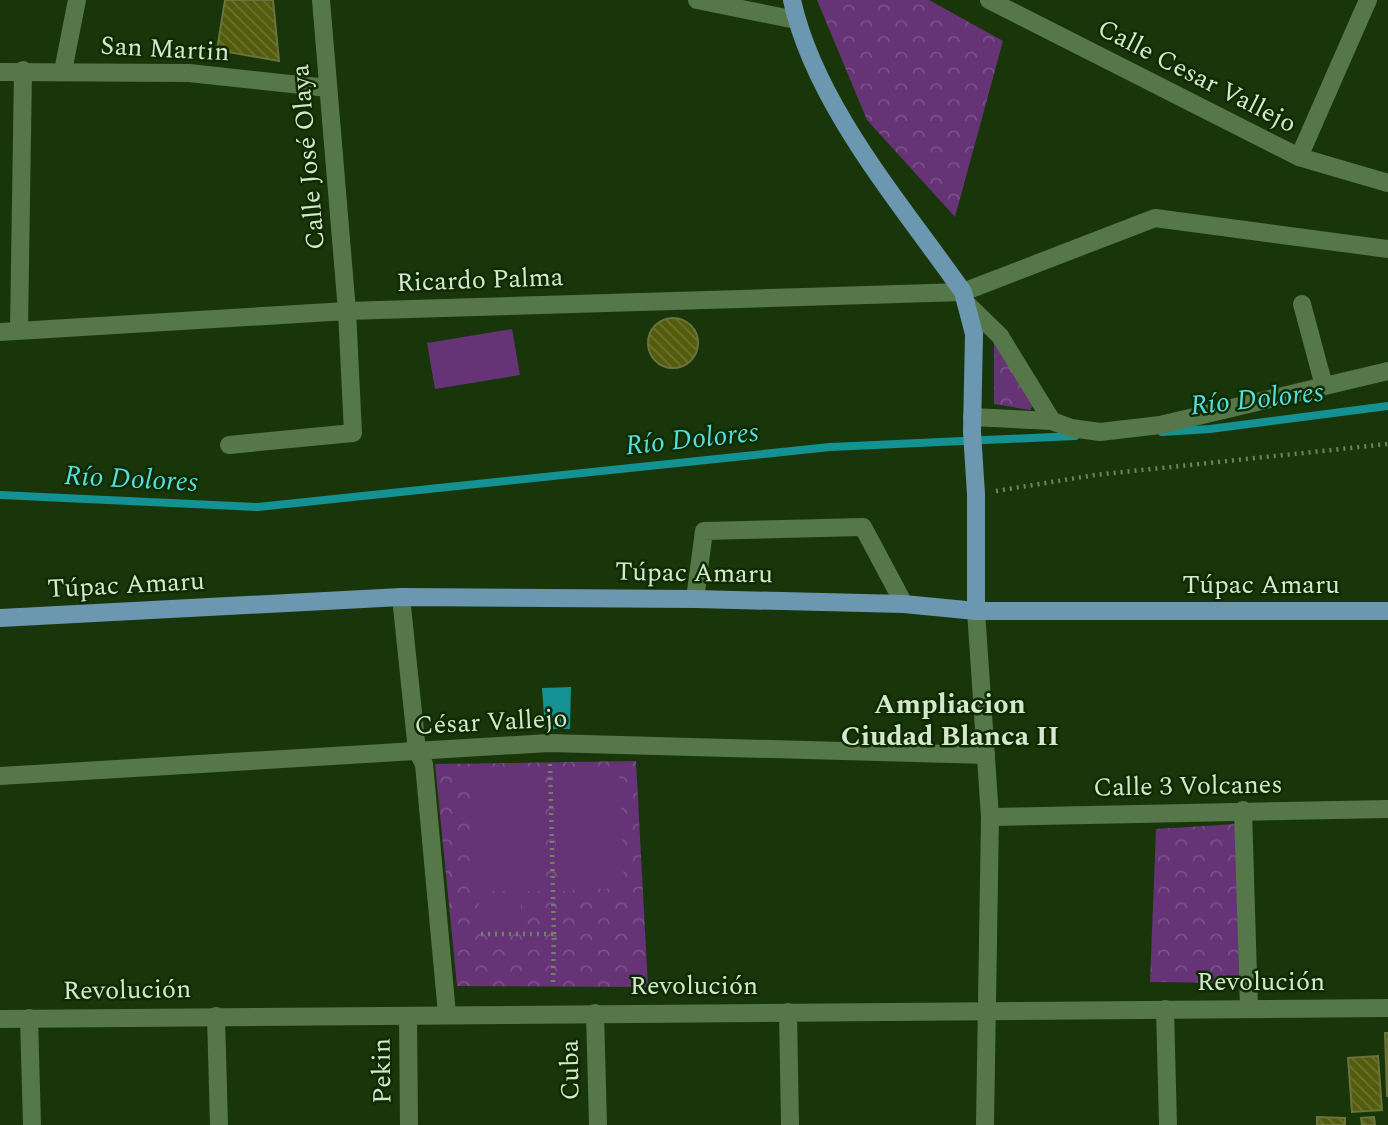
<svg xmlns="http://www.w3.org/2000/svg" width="1388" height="1125" viewBox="0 0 1388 1125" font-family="Spectral,serif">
<defs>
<pattern id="forest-crowns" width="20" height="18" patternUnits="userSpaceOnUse" patternTransform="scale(1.75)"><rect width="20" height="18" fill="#653376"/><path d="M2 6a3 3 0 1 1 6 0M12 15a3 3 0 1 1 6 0" fill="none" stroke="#7a5188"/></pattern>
<pattern id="building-back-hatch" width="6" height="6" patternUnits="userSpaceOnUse" patternTransform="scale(1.75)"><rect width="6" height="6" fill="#535c0d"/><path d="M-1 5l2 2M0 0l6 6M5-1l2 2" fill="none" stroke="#6b732f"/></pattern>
</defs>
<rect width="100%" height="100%" fill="#183609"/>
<g fill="url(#forest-crowns)">
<polygon points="817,0 929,0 1003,41 955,217 867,120"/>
<polygon points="994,340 1035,403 1030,410 994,404"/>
<polygon points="636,761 648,987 457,986 435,764"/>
<polygon points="1236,824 1239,983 1150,982 1156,829"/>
</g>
<g fill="#653376">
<polygon points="512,329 520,375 435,389 427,343"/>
<polygon points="473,768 545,768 546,891 474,891"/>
<polygon points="619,769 624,888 558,891 553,771"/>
<polygon points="479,899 521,900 520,933 478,932"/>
</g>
<polygon fill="#149193" points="571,687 570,729 545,729 542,688"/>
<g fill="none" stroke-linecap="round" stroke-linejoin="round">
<g stroke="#149193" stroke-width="8">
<polyline points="1162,432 1210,429 1388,406"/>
<polyline points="0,495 258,507 830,447 1075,436"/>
</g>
</g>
<g fill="url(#building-back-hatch)" stroke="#6a733c" stroke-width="2">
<polygon points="225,0 273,0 279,61 217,50"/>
<circle cx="673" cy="343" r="25"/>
<polygon points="1385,1033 1388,1033 1388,1096 1387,1096"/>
<polygon points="1378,1056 1382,1110 1352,1112 1348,1058"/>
<polygon points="1317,1117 1345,1118 1345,1125 1317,1125"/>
<polygon points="1374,1117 1375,1125 1362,1125 1361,1118"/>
</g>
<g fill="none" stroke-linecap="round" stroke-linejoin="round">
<g stroke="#6c8560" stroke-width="4.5" stroke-dasharray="2 5" stroke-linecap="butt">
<polyline points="996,491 1095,475 1388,444"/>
<polyline points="550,764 554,934"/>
<polyline points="481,934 554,934 553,982"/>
</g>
<g stroke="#567749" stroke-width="18">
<polyline points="697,0 796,20"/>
<polyline points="989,0 1299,157 1388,183"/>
<polyline points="63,71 77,0"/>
<polyline points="0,72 189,73 328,88"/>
<polyline points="1299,157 1368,0"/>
<polyline points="966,303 1000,336 1052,421"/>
<polyline points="1302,304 1324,386"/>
<polyline points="19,330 23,70"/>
<polyline points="0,332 347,311 963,292 1155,218 1388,249"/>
<polyline points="972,417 1052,421 1071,428 1100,432 1160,425 1388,371"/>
<polyline points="229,445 353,433 347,311 321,0"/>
<polyline points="401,597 417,751 424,764 447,1014"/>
<polyline points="695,599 704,531 863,527 904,604"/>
<polyline points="976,611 990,817 985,1125"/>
<polyline points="0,776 549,743 986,755"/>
<polyline points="1243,810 1249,1009"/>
<polyline points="990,817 1388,809"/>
<polyline points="1165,1009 1168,1125"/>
<polyline points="788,1012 790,1125"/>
<polyline points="595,1013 598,1125"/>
<polyline points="216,1016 219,1125"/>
<polyline points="408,1016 409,1125"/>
<polyline points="29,1018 32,1125"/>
<polyline points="0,1019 1388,1008"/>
</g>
<g stroke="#6c97b0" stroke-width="18">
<path d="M 792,0 C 815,105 902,205 963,292 L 974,334 L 972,432 L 976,494 L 976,611"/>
<polyline points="0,618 401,597 695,599 904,604 976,611 1388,611"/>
</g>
</g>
<g text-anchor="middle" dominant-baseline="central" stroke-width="5" stroke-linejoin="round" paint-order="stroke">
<g font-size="26" fill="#d5e7ce" stroke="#0e2b00">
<text transform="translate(165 49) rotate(3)">San Martin</text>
<text transform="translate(1197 76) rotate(27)">Calle Cesar Vallejo</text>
<text transform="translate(308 157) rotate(-95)">Calle José Olaya</text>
<text transform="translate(480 280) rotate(-2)">Ricardo Palma</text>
<text transform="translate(694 573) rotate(1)">Túpac Amaru</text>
<text transform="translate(126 585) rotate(-3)">Túpac Amaru</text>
<text x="1261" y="585">Túpac Amaru</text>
<text transform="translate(491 722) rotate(-3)">César Vallejo</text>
<text transform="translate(1188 786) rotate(-1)">Calle 3 Volcanes</text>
<text x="1261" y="982">Revolución</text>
<text x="694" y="986">Revolución</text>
<text transform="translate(127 990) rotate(-1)">Revolución</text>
<text transform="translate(570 1070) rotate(-91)">Cuba</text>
<text transform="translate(382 1071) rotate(-91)">Pekin</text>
</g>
<g font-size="28" font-style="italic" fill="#56dddf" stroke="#0e2b00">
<text transform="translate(1257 399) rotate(-6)">Río Dolores</text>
<text transform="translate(692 439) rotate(-6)">Río Dolores</text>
<text transform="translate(131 479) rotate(3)">Río Dolores</text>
</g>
<g font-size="28" font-weight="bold" fill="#d5e7ce" stroke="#0e2b00">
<text x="950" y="704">Ampliacion<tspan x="950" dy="32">Ciudad Blanca II</tspan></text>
</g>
</g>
</svg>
